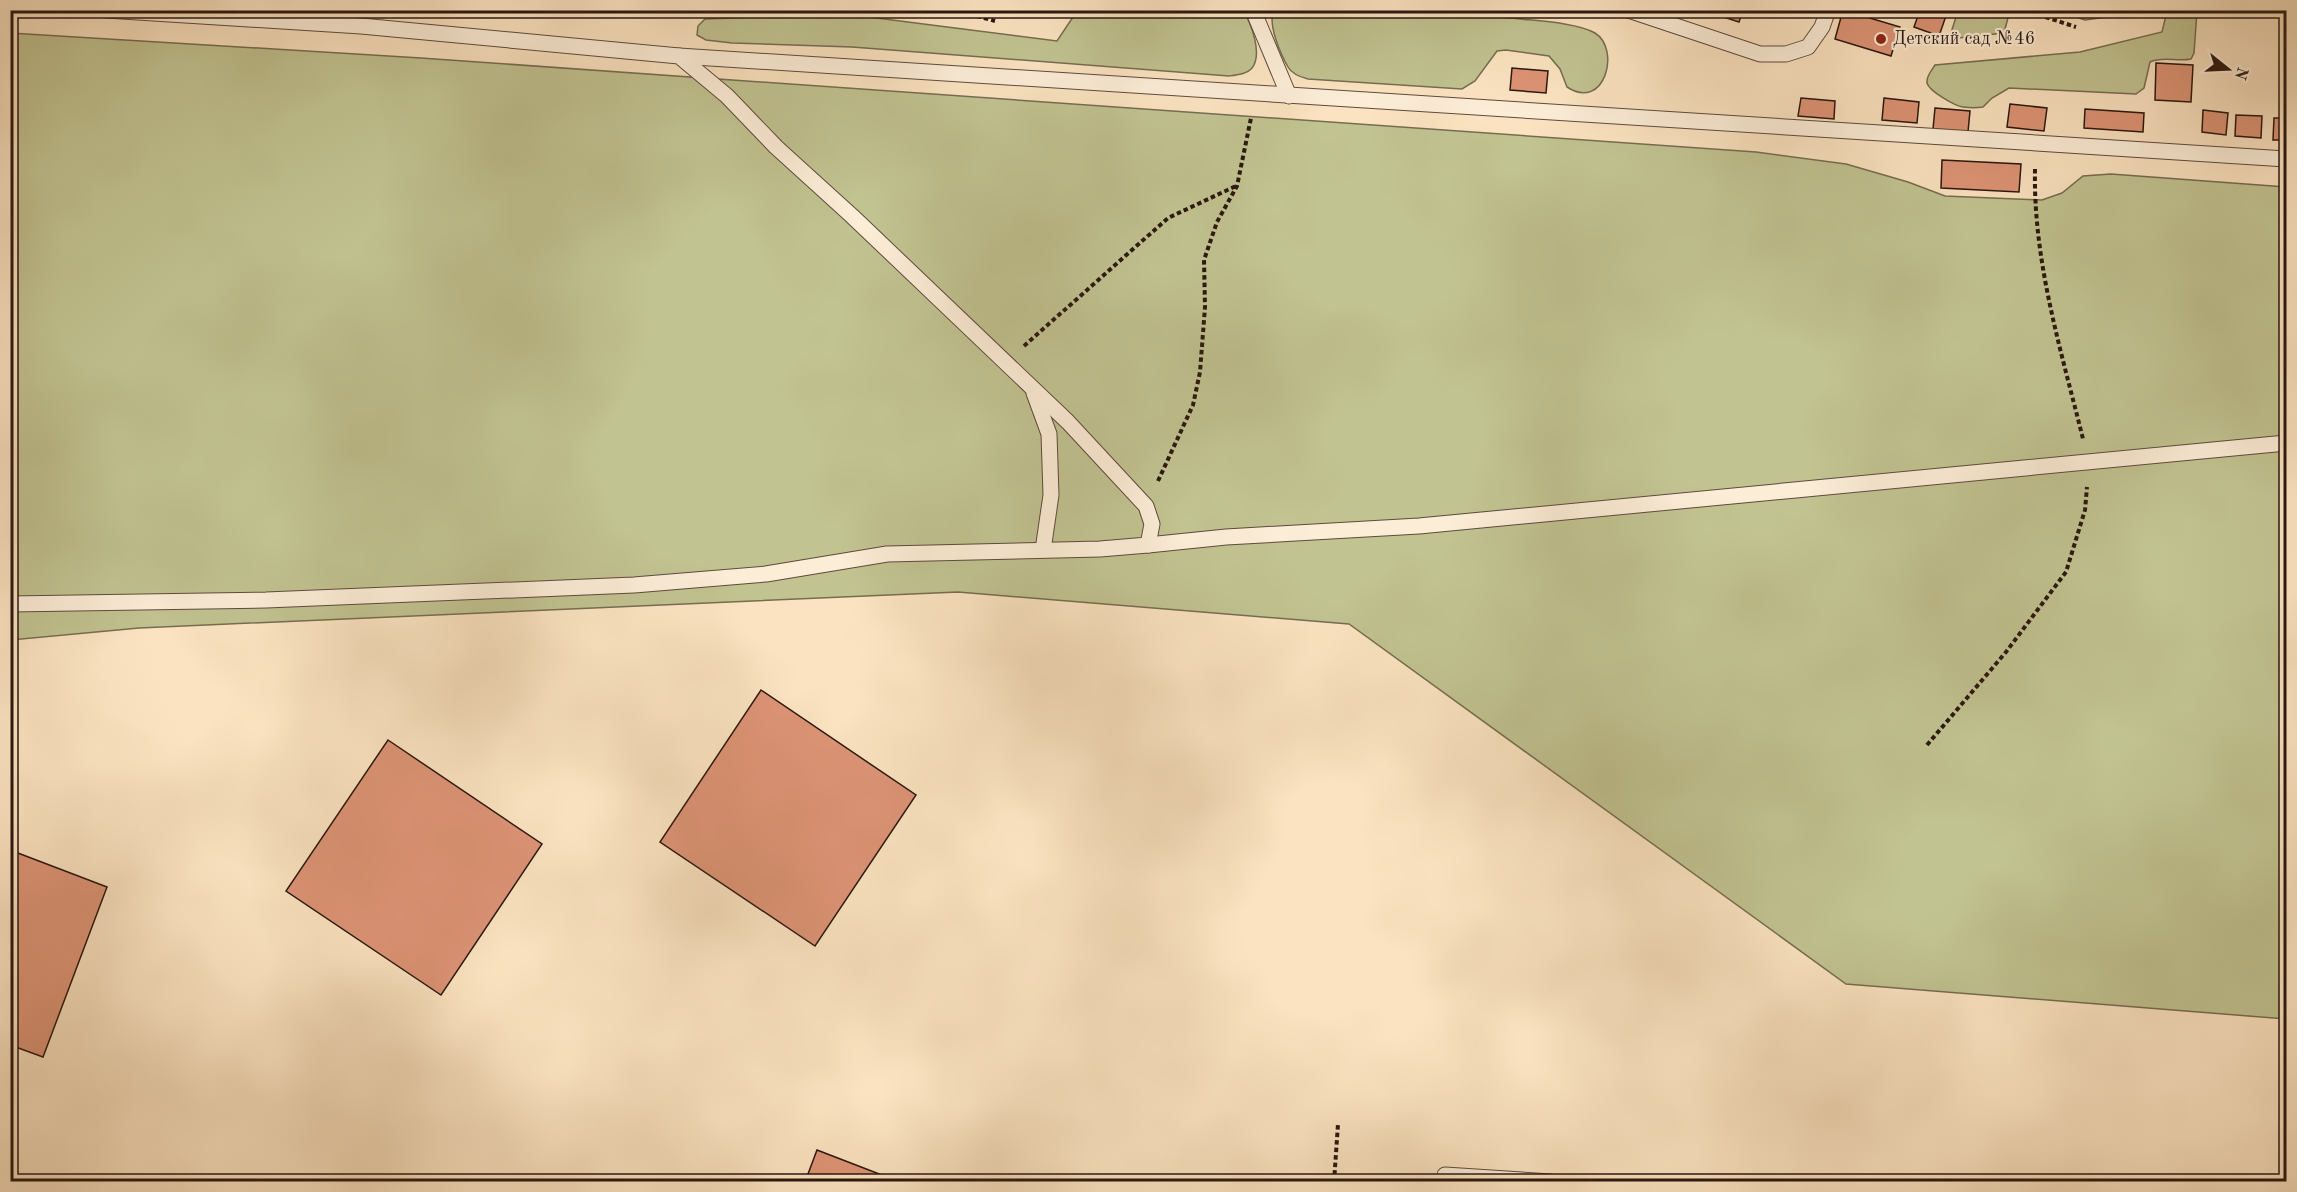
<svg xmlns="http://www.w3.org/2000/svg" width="2297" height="1192" viewBox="0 0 2297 1192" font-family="'Old Standard TT',serif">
<rect width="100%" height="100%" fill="#fbe3c1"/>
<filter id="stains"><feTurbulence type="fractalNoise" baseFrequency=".00333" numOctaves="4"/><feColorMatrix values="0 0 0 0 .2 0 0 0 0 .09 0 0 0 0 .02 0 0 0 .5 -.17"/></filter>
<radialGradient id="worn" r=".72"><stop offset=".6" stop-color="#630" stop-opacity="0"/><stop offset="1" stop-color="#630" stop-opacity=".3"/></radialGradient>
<g fill="#c1c391" stroke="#766d50" stroke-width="1.5">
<path d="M 1243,10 C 1251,23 1263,54 1252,68 C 1247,74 1237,75 1229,76 L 852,47 L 732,43 L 706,40 L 697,35 L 698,26 L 705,19 L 845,14 L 1057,41 L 1073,17 L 1103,10 Z"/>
<path d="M 1274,11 C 1326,10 1378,8 1429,11 C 1459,12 1490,16 1520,19 C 1540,21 1578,23 1595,33 C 1621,49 1605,112 1567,87 L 1560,69 L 1549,56 L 1506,50 L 1497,51 L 1475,81 L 1462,89 L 1308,79 C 1300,77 1292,74 1288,67 C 1281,55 1267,23 1274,11 Z"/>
<polygon points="1958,11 1996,11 2009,14 2004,33 1949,39"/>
<polygon points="2057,11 2115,11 2114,16 2085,20"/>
<path d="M 2167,11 L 2197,11 L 2194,53 L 2191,59 C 2178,62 2162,56 2150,62 L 2144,88 L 2136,94 L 2009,88 L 1992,98 L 1983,107 C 1977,108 1970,108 1963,107 C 1955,106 1929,91 1927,83 C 1926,76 1932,70 1935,65 L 2080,52 L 2162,32 Z"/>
<polygon points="10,33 421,58 1756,152 1846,164 1908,182 1945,196 2042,200 2062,193 2083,176 2111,174 2286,187 2286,1019 1846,984 1349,624 958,592 139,628 11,640"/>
</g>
<g fill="#dd9476" stroke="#2a170f" stroke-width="1.5">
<polygon points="1702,10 1743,10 1739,22"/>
<polygon points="1843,10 1900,27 1891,56 1835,39"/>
<polygon points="1920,10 1948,10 1939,36 1914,27"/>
<polygon points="2156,63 2193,65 2191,102 2155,100"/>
<polygon points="1512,68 1548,71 1546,93 1510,90"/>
<polygon points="1801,98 1835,101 1834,119 1798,116"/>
<polygon points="1884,98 1919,102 1917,123 1882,120"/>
<polygon points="2010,104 2047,108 2044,131 2007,127"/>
<polygon points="1935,108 1970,111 1968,132 1933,129"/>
<polygon points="2085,109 2144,113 2143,132 2084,128"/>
<polygon points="2203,110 2228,113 2226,135 2202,132"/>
<polygon points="2236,115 2262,116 2261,138 2235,136"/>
<polygon points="2274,118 2286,118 2286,140 2273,140"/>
<polygon points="1942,160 2021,164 2019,192 1941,188"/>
<polygon points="761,690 916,795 815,946 660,842"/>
<polygon points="388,740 542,844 441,995 286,891"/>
<polygon points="10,850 107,887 43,1057 10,1045"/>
<polygon points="817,1150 900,1182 805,1182"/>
</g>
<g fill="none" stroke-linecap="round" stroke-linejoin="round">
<defs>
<g id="lane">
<polyline points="1253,10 1289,96"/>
<polyline points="1628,10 1760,54 1786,54 1808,47 1822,27 1828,10"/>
<polyline points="679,56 2286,159"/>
<polyline points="1034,393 1049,434 1051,495 1043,550"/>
<polyline points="1148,545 1226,537 1419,526 2286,443"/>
<polyline points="10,604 266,600 634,585 766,574 887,554 1100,549 1148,545 1152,524 1146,506 1068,422 852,216 776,147 727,96 679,56 361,26 106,10"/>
<polyline points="1445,1175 1551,1182"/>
</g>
</defs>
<use href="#lane" stroke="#5e4a3c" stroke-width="17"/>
<g stroke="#2a170f" stroke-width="4" stroke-dasharray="4.5 3" stroke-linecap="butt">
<polyline points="955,10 995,21"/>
<polyline points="2024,10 2076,27"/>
<path d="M 2035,169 C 2033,261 2061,350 2083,439"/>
<polyline points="1024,346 1168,218 1236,186"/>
<polyline points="1158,481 1193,405 1200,372 1205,307 1204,260 1217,222 1237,186 1251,118"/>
<polyline points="1927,745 2006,652 2066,572 2085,510 2087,487"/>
<polyline points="1334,1182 1338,1124"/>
</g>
<use href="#lane" stroke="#fcedd7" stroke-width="15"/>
</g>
<circle fill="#8f2418" stroke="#fcedd7" stroke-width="2" cx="1881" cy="39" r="6"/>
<g text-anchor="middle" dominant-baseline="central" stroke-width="4.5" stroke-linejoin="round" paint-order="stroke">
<g font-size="18" fill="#2a170f" stroke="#fcedd7" text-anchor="start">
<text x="1893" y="39">Детский сад №46</text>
</g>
</g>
<rect width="2297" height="1192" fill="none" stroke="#fbe3c1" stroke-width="36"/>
<rect x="12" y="12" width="2273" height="1168" fill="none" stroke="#2a170f" stroke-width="3"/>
<rect x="18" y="18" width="2261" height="1156" fill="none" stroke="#2a170f" stroke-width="1.5"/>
<g transform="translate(2228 69) rotate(108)" stroke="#fcedd7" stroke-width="4.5" paint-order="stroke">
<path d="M0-4.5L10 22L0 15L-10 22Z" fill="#2a170f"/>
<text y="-9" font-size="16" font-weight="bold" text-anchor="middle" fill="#2a170f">N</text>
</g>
<rect width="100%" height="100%" filter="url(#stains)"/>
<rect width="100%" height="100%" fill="url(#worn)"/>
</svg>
